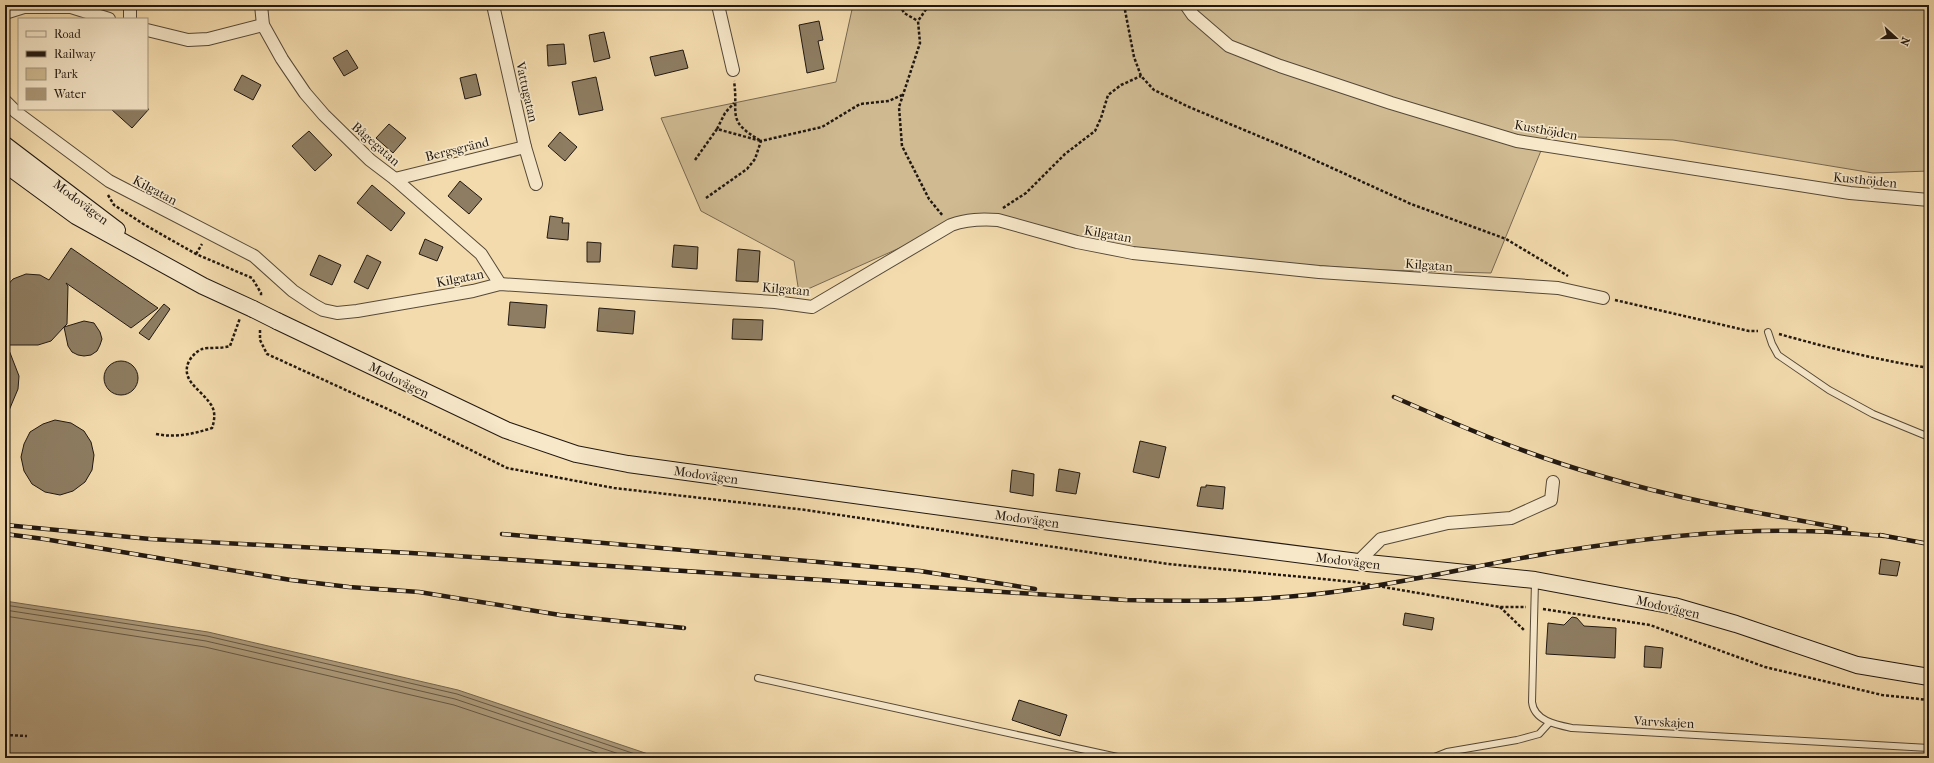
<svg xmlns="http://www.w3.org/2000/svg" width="1934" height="763" viewBox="0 0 1934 763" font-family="'IM FELL French Canon',serif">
<rect width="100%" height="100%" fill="#f3dbad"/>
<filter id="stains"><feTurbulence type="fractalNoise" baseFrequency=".005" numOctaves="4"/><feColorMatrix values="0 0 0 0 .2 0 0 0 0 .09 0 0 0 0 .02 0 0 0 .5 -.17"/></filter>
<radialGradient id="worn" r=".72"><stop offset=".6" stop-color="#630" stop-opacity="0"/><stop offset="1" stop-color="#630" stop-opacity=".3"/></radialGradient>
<polygon fill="#cfba92" stroke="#786952" points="853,5 1929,5 1929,171 1873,173 1673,140 1547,136 1491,273 1381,270 1133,253 998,220 951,225 799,293 794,261 701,211 661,118 836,82"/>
<polygon fill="#ac9978" stroke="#74654f" points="5,601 208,632 458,690 660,758 5,758"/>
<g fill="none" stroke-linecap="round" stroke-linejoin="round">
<g stroke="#665844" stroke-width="1">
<polyline points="5,605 207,636 457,694 647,758"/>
<polyline points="5,610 206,641 455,699 631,758"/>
<polyline points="5,616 205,647 454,705 612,758"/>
</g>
</g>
<g fill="#8e7d62" stroke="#211811">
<polygon points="819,21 823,40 818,41 824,69 807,73 799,25"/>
<polygon points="604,32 610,58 594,62 589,35"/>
<polygon points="564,44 566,64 548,66 547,45"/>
<polygon points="347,50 358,68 344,76 333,58"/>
<polygon points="683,50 688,68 655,76 650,57"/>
<polygon points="476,74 481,95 465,99 460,78"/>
<polygon points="242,75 261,85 253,100 234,90"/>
<polygon points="596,77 603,110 579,115 572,82"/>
<polygon points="111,109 149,109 132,128"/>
<polygon points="389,124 406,138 393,153 376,138"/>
<polygon points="309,131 332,155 315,171 292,146"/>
<polygon points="560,132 577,147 565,161 548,146"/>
<polygon points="460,181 482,199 469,214 448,196"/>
<polygon points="372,185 405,213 391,231 357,203"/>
<polygon points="550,216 563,218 562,223 569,223 568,240 547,238"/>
<polygon points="425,239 443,247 437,261 419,254"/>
<polygon points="587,242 601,243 600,262 587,262"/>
<polygon points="674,245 698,247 697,269 672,267"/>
<polygon points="71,248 158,308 131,328 66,283 68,286 67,324 64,327 84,321 94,323 100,332 102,339 100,345 97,351 91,355 84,356 78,355 72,352 68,346 64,327 51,341 38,345 7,345 19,376 18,389 5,420 5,288 13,279 26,274 40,275 49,280"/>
<polygon points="738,249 760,251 758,282 736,281"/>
<polygon points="319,255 341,265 332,285 310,275"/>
<polygon points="367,255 381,262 368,289 354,282"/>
<polygon points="510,302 547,305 545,328 508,325"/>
<polygon points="164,304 170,309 149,340 139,333"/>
<polygon points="599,308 635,311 633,334 597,331"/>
<polygon points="733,319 763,320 762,340 732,339"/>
<circle cx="121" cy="378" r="17"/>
<polygon points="55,420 71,423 84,431 91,442 94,455 92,470 85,482 73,491 60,495 45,492 32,484 24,471 21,457 24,444 30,432 43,424"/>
<polygon points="1140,441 1166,447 1159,478 1133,472"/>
<polygon points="1059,469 1080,473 1076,494 1056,491"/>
<polygon points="1012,470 1034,474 1033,496 1010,492"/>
<polygon points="1206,485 1225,487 1223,509 1197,506 1201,487 1206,487"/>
<polygon points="1881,559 1900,562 1897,576 1879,574"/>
<polygon points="1405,613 1434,618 1432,630 1403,625"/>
<polygon points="1572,617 1577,618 1584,626 1616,628 1615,658 1546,654 1548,623 1564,625"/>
<polygon points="1645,646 1663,648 1661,668 1644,667"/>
<polygon points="1019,700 1067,715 1060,736 1012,720"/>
</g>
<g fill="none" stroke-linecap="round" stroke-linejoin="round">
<defs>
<g id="service">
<polyline points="1768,332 1772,344 1778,355 1829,390 1873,414 1929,437"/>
<path d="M 1535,581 L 1532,702 C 1534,721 1557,725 1572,728 L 1929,748"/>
<polyline points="758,678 1122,758"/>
<polyline points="1432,758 1447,752 1517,740 1539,734 1549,723"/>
</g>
<g id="minor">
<polyline points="261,5 263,25 282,59 305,93 324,115 370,160 395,179 481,254 500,284"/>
<polyline points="493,5 525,147 536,184"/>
<polyline points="718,5 733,70"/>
<polyline points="1186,5 1193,15 1229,46 1280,66 1391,103 1517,141 1850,193 1929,200"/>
<polyline points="5,13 24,7 71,7 109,19"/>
<polyline points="130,19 130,5"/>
<polyline points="147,30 188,40 208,39 263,25"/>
<path d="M 5,101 L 16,112 L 109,181 L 254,256 L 293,291 L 314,305 L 323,310 L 337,313 L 357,311 L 473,291 L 500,284 L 775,302 L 812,307 L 951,225 C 967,219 982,219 998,220 L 1077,242 L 1133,253 L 1319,272 L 1558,288 L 1603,298"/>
<polyline points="395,179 525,147"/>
<polyline points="1358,562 1381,539 1448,523 1511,518 1551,500 1553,482"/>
</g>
<g id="secondary">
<polyline points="5,145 117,230"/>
<polyline points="5,164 76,216 203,286 253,309"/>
<polyline points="277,321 506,430 576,454 628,464 1109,530 1358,562 1535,580 1674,606 1736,624 1857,665 1929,677"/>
</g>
</defs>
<use href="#service" stroke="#564938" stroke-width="8"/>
<use href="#minor" stroke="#564938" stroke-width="14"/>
<use href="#secondary" stroke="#211811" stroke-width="18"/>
<g stroke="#211811" stroke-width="2.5" stroke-dasharray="3 2" stroke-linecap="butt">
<polyline points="900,5 904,13 918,21"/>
<polyline points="929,5 918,21 920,43 899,107 902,146 929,199 943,216"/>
<polyline points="1124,5 1134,57 1141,76 1154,90 1189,107 1297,152 1411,204 1506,239 1568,276"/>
<polyline points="717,129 725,113 734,103"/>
<path d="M 695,160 L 717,129 L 761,141 C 725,120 739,115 734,81"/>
<polyline points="108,195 114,205 145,225 196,254 252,278 261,293 261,297"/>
<polyline points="706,198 747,169 755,159 761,141 822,127 860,104 889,101 902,95"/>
<polyline points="1003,208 1026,193 1065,154 1095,131 1101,118 1108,95 1121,85 1141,76"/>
<polyline points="196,254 202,244"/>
<polyline points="1615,300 1749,331 1758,331"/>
<polyline points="260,330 260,340 267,354 394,412 507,468 614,488 806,510 1168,564 1354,582 1500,607 1526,607"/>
<path d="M 1779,334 C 1829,348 1878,360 1929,368"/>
<path d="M 156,434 C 176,438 193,434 212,428 C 215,419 216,410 209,402 C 200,389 180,380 189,361 C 192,356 196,352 202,349 C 208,347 221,349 230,346 L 240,318"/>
<polyline points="1500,607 1524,630"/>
<polyline points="1543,609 1650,625 1765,667 1882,695 1929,700"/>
<polyline points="5,735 27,736"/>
</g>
<use href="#service" stroke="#f7e8ca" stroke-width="6"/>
<use href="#minor" stroke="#f7e8ca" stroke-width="12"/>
<use href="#secondary" stroke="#f7e8ca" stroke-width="16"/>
<defs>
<g id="rail">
<path d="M 1394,397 C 1462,427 1530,456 1601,476 C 1681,500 1764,514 1846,529"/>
<path d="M 5,525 L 150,539 L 411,553 L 1126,600 C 1200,602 1274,601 1348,590 C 1420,580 1491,562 1563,551 C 1638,539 1724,529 1800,531 C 1828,531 1856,534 1884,536"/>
<polyline points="5,534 44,539 291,580 349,587 419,592 560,615 684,628"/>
<polyline points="502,534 920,571 1035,589"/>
<polyline points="1880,535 1929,544"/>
</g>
</defs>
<use href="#rail" stroke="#211811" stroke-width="4.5"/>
<use href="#rail" stroke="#f7e8ca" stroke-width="3" stroke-dasharray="9" stroke-linecap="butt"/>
<defs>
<polyline id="secondary-bridge" points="253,309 277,321"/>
</defs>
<use href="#secondary-bridge" stroke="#211811" stroke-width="18" stroke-linecap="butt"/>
<use href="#secondary-bridge" stroke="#f7e8ca" stroke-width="16"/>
</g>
<g text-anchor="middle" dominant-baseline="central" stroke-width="3.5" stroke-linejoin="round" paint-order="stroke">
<g font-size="13" fill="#211811" stroke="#f7e8ca">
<text transform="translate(527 92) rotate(77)">Vattugatan</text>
<text transform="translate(1546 130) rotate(10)">Kusthöjden</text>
<text transform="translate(376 144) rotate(41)">Bågegatan</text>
<text transform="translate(457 149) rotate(-14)">Bergsgränd</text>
<text transform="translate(1865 180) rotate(6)">Kusthöjden</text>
<text transform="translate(155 190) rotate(28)">Kilgatan</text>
<text transform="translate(81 202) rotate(37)">Modovägen</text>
<text transform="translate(1108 234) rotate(10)">Kilgatan</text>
<text transform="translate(1429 265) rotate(4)">Kilgatan</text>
<text transform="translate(460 278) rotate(-11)">Kilgatan</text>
<text transform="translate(786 289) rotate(5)">Kilgatan</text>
<text transform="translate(399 380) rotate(26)">Modovägen</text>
<text transform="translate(706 475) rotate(8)">Modovägen</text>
<text transform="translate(1027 519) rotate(8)">Modovägen</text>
<text transform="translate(1348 561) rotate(7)">Modovägen</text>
<text transform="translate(1668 607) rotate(13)">Modovägen</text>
<text transform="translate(1664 722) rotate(3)">Varvskajen</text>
</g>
</g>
<rect width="1934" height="763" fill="none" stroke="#f3dbad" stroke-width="20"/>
<rect x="6" y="6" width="1922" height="751" fill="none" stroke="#211811" stroke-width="2"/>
<rect x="10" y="10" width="1914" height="743" fill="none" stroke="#211811"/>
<rect x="18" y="18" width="130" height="92" fill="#f7e8ca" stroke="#a19580"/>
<rect x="26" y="31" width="20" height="6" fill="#f7e8ca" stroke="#a19580"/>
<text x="54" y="38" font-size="12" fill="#211811">Road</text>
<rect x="26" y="51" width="20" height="6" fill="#211811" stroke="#a19580"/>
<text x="54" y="58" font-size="12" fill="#211811">Railway</text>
<rect x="26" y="68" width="20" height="12" fill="#cfba92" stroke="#a19580"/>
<text x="54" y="78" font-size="12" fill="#211811">Park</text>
<rect x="26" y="88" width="20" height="12" fill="#ac9978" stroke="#a19580"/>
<text x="54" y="98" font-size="12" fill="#211811">Water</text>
<g transform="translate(1896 38) rotate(111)" stroke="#f7e8ca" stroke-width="3" paint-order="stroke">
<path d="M0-3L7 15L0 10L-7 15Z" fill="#211811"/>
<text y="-6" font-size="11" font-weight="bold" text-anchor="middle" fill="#211811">N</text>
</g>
<rect width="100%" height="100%" filter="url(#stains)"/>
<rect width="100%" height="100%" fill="url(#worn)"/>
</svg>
